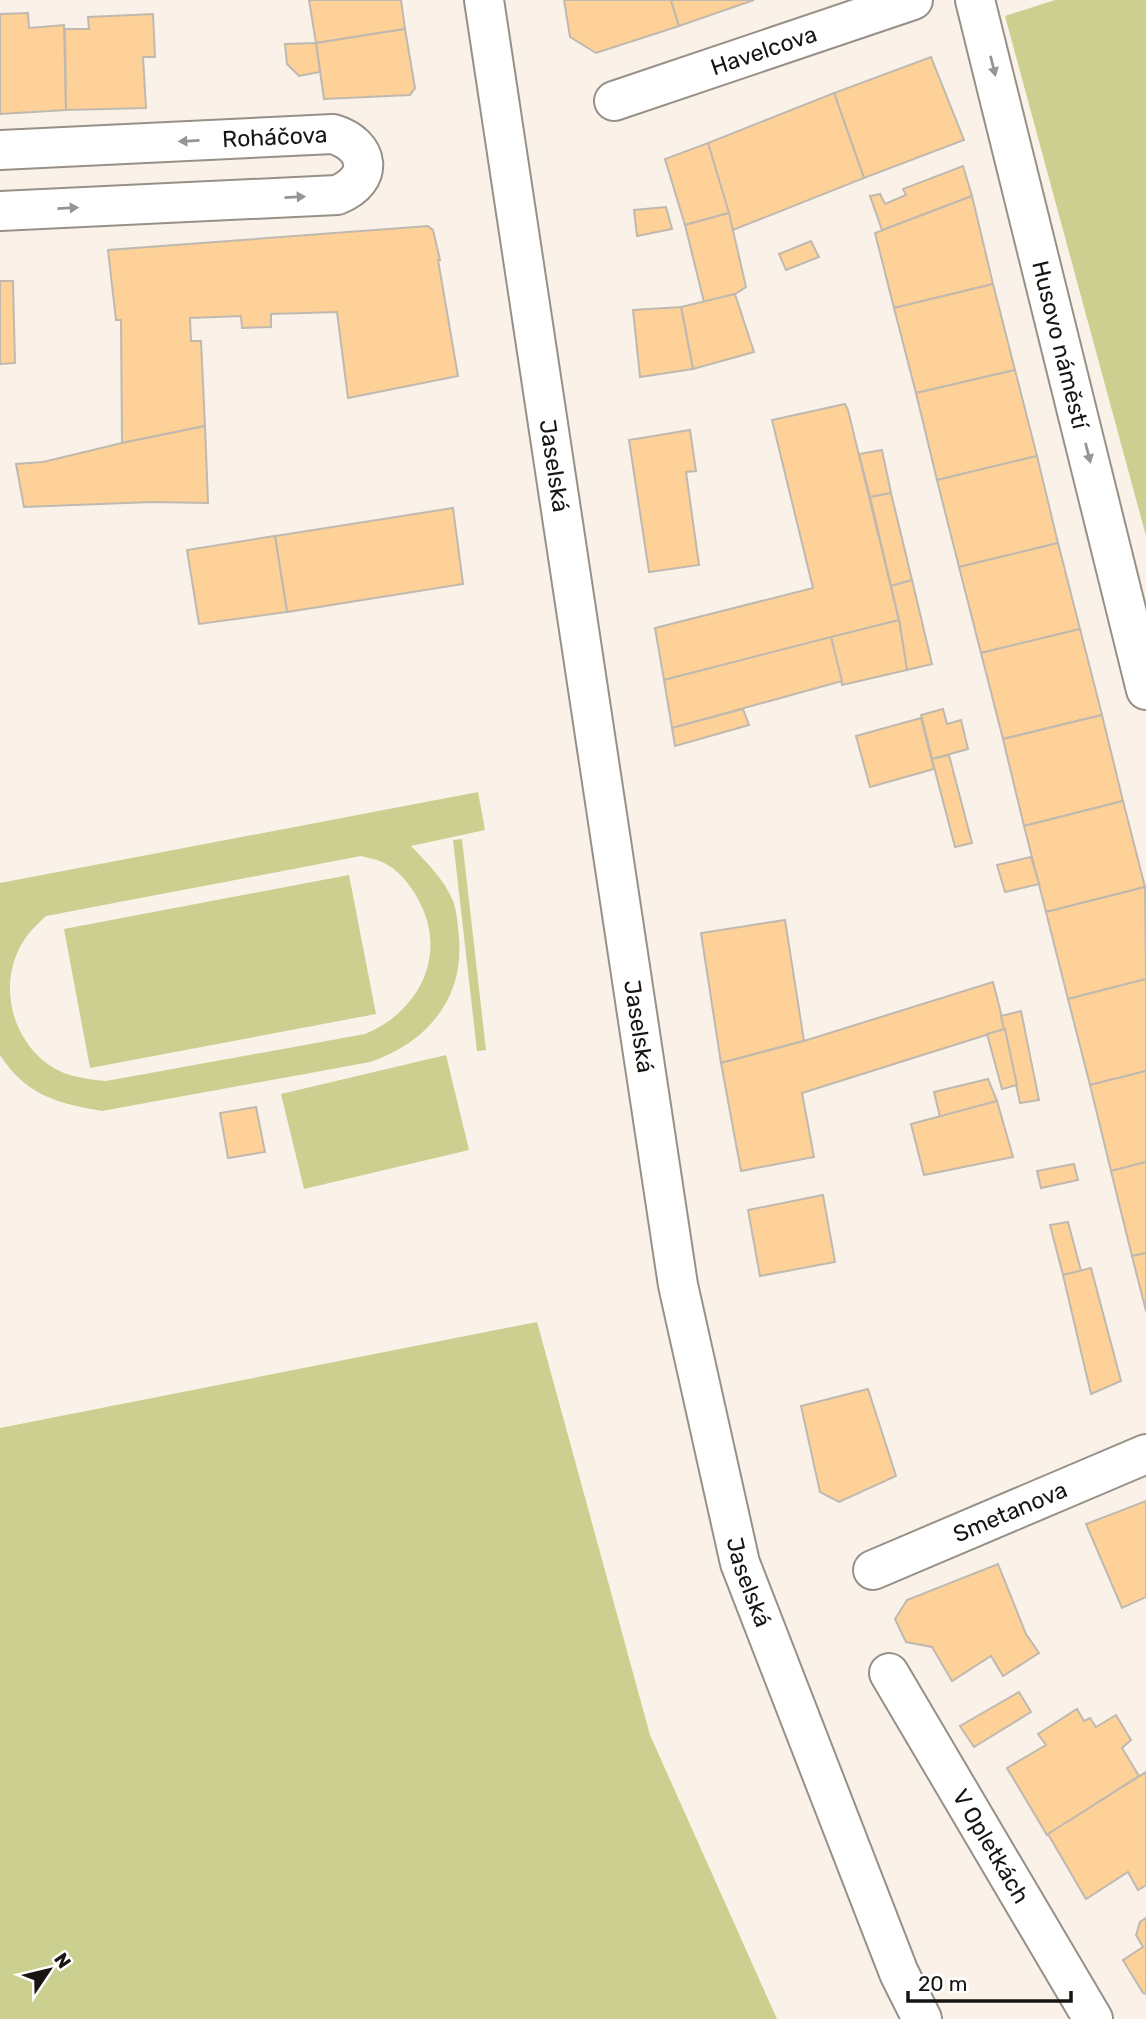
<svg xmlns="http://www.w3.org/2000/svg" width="1146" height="2019" viewBox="0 0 1146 2019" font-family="Rubik,sans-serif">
<rect width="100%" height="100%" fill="#faf2e9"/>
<g fill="#cbcf8f" fill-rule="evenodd">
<polygon points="1055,0 1146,0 1146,536 1005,16"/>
<path d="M 478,792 L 485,830 L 411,846 C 427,863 444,879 453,901 C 457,912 458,926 459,938 C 464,1000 426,1043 370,1062 L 102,1111 C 73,1106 42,1100 20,1079 C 13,1073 7,1065 2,1058 L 0,1055 L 0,883 ZM 361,856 C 367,858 376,859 382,862 C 398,869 411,885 419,901 C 448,955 419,1012 365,1034 L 106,1081 C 85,1079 62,1076 45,1062 C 12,1036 0,987 19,949 C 26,935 35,926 46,916 Z"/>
<polygon points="462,839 486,1050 477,1051 453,840"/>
<polygon points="349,875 376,1014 90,1068 64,929"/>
<polygon points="446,1055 469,1150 304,1189 281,1094"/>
<polygon points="537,1322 650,1735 777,2019 0,2019 0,1428"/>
</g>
<g fill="#fdd197" stroke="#c0b9b0" stroke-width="2">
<polygon points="309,0 401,0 405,29 316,43"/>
<polygon points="564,0 671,0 679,26 596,53 570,37"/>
<polygon points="671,0 754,0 679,26"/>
<polygon points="28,13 29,28 64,25 66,110 0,114 0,14"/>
<polygon points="153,14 155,57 143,57 146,108 66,110 65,29 89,29 88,17"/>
<polygon points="405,29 415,88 410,95 324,99 316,43"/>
<polygon points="316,43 320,72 299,76 287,64 285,44"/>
<polygon points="931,57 964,140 864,178 834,93"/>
<polygon points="834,93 864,178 733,230 708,143"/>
<polygon points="708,143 729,213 685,225 665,159"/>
<polygon points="963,166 972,196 882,230 870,196 880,194 885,204 906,195 903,189"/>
<polygon points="972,196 993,284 894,308 875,233"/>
<polygon points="666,207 672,229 637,236 634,210"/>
<polygon points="729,213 746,287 735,294 704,302 685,225"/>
<polygon points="428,226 433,230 440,260 438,260 458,376 348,398 337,312 271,314 271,327 242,328 241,316 190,318 191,341 201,341 205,426 122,443 121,320 116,320 108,250"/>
<polygon points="811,241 819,257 786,270 779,254"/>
<polygon points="0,281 13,281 15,363 0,364"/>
<polygon points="993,284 1015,370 916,393 894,308"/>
<polygon points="735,294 754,352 693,369 681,307"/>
<polygon points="681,307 693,369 640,377 633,310"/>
<polygon points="1015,370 1037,456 937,480 916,393"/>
<polygon points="845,404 848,410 899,620 664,680 655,628 813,588 772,420"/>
<polygon points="205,426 208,503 152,502 24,507 16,464 43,462 122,443"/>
<polygon points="690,430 696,471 686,472 699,565 649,572 629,440"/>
<polygon points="882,450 891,493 870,497 859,454"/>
<polygon points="1037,456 1058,543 959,567 937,480"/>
<polygon points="891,493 912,580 891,586 870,497"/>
<polygon points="453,508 463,584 287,612 275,536"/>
<polygon points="275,536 287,612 199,624 187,550"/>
<polygon points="1058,543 1080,629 981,653 959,567"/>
<polygon points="912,580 932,664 907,670 899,620 891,586"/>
<polygon points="899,620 907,670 842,685 831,637"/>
<polygon points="1080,629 1102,715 1003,739 981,653"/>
<polygon points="831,637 842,681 672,728 664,680"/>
<polygon points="743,709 749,725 675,746 672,728"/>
<polygon points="943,709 947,724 961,720 968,749 932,759 921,715"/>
<polygon points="1102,715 1123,801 1024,826 1003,739"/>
<polygon points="921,718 934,769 870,787 856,736"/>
<polygon points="949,755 972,843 955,847 932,759"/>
<polygon points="1123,801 1145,887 1046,912 1024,826"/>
<polygon points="1031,857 1039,884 1005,892 997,865"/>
<polygon points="1145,887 1146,979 1068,999 1046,912"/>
<polygon points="785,920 804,1041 721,1063 701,933"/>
<polygon points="1146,979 1146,1071 1090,1085 1068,999"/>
<polygon points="993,982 1005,1029 802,1093 814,1157 741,1171 721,1063 804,1041"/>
<polygon points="1021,1011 1039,1100 1020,1103 1001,1016"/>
<polygon points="1005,1029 1017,1085 1002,1089 987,1034"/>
<polygon points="1146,1071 1146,1162 1111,1171 1090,1085"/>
<polygon points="988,1079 997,1101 940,1117 934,1092"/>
<polygon points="997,1101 1013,1157 924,1175 911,1124"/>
<polygon points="256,1107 265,1152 228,1158 220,1113"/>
<polygon points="1146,1162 1146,1253 1132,1256 1111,1171"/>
<polygon points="1074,1164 1078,1180 1041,1188 1037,1171"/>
<polygon points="823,1195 835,1262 760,1276 748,1210"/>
<polygon points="1068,1222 1081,1271 1063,1275 1050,1225"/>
<polygon points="1146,1253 1146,1311 1132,1256"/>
<polygon points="1091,1268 1121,1381 1091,1394 1063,1275"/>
<polygon points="868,1389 896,1476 839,1502 820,1492 801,1406"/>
<polygon points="1146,1501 1146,1597 1122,1608 1086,1524"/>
<polygon points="998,1564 1026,1634 1039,1653 1003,1676 991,1656 952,1681 932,1647 906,1642 895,1619 907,1600"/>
<polygon points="1019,1692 1031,1712 974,1747 960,1726"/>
<polygon points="1077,1709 1084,1721 1090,1718 1096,1727 1116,1715 1131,1740 1122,1748 1139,1776 1047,1835 1007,1768 1046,1745 1038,1734"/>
<polygon points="1146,1772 1146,1885 1138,1890 1128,1872 1086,1899 1048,1834"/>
<polygon points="1146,1918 1146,1994 1143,1993 1123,1960 1143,1947 1136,1935 1140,1922"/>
</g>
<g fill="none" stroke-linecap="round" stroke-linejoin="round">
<defs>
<g id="street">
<path id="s1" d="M 975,0 L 1146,690"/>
<path id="s2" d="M 614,101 L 913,0"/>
<path id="s3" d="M 0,150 L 333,134 C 370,145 375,180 337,195 L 0,211"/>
<path id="s4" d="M 873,1570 L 1146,1454"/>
<path id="s5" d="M 889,1673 L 1093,2019"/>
</g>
<g id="secondary">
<path id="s6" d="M 484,0 L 678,1285 L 740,1563 L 899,1973 L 922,2019"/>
</g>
</defs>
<use href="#street" stroke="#979087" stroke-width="42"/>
<use href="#secondary" stroke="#979087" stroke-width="42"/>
<use href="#street" stroke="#fff" stroke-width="38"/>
<use href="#secondary" stroke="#fff" stroke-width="38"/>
</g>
<defs><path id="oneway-solid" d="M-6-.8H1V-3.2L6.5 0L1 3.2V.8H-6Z" transform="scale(1.75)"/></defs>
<g fill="#979594">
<use href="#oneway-solid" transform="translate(993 66) rotate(76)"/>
<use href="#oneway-solid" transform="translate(189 141) rotate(177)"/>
<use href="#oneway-solid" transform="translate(295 197) rotate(-3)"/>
<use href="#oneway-solid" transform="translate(68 208) rotate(-3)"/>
<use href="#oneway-solid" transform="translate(1088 453) rotate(76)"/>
</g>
<g text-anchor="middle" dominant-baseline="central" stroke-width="7" stroke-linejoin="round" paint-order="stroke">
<g font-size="23" fill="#171411" stroke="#fff">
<text stroke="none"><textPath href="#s2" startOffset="158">Havelcova</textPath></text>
<text stroke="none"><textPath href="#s3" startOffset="275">Roháčova</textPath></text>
<text stroke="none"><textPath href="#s1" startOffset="355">Husovo náměstí</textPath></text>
<text stroke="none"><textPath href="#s6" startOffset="471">Jaselská</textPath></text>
<text stroke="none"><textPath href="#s6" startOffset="1038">Jaselská</textPath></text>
<text stroke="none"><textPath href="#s4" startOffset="149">Smetanova</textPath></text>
<text stroke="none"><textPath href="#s6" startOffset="1605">Jaselská</textPath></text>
<text stroke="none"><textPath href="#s5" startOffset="201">V Opletkách</textPath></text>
</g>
</g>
<g transform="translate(49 1970) rotate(55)" stroke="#ffffff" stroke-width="5" paint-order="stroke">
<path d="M0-5L12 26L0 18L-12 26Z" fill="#171411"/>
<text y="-10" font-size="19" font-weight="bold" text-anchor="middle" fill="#171411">N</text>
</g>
<path d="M908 1991v10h163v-10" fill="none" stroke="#171411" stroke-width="3.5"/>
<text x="918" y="1991" font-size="21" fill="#171411" stroke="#ffffff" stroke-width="5" paint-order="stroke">20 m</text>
</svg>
